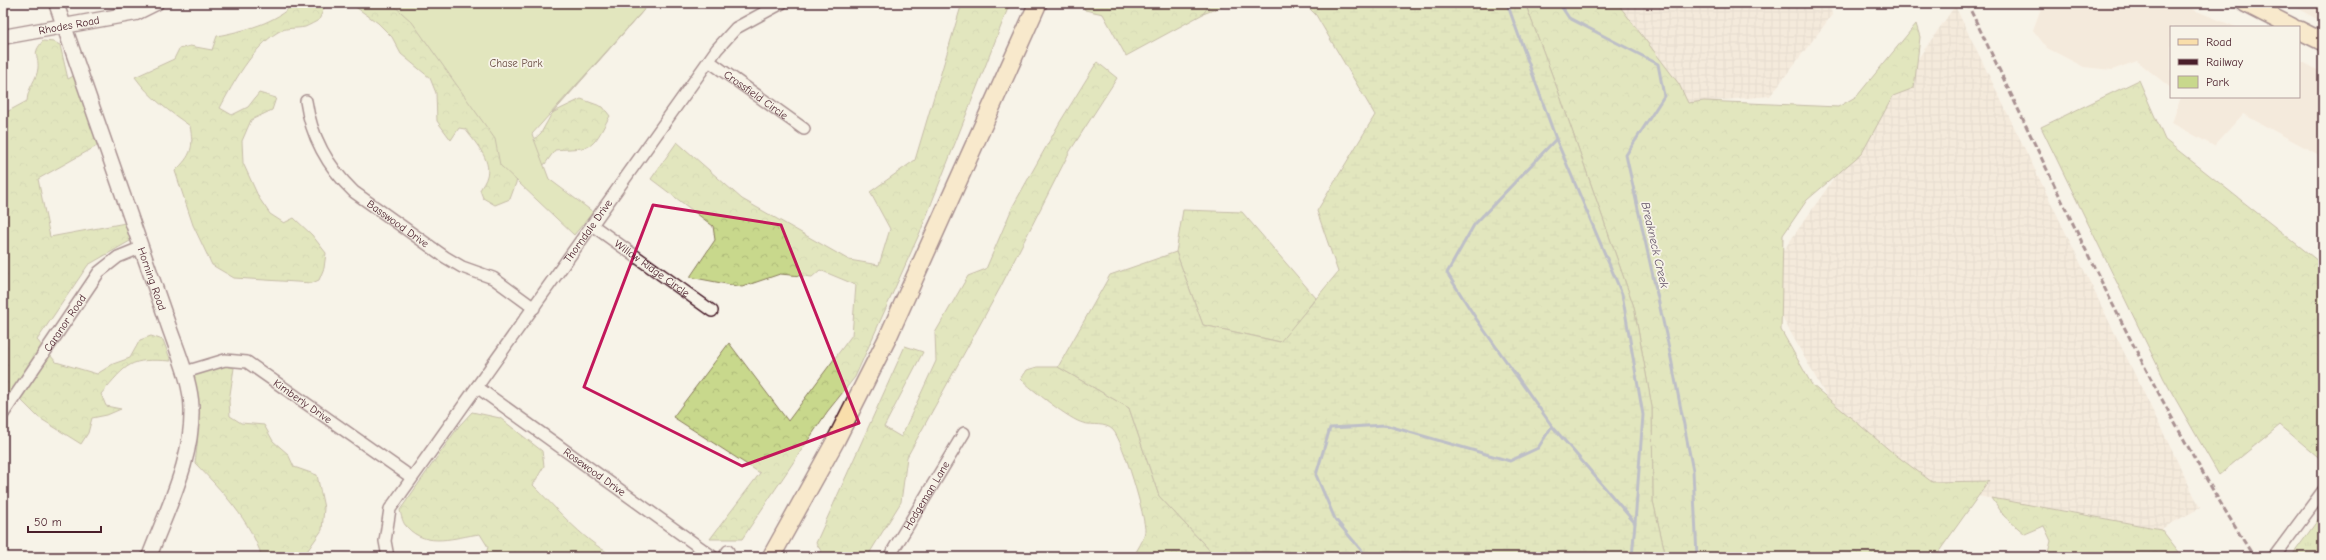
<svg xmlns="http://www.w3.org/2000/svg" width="2326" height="560" viewBox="0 0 2326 560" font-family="'Comic Neue',sans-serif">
<defs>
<pattern id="industrial-grid" width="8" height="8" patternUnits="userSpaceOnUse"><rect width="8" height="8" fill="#f0e0ce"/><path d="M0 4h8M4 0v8" fill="none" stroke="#cfc0b1"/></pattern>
<pattern id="grass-tufts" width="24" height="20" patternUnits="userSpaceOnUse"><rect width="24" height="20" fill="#c8d88c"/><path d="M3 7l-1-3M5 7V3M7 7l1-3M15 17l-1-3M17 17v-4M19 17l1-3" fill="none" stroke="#adb979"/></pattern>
<pattern id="forest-crowns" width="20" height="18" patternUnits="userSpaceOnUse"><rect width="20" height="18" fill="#c8d88c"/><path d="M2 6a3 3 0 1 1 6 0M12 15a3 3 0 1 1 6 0" fill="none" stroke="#adb979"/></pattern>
<pattern id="wetland-marsh" width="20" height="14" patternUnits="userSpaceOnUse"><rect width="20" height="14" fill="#c8d88c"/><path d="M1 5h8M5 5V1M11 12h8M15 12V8" fill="none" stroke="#adb979"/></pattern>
</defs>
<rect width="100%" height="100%" fill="#f7f3e8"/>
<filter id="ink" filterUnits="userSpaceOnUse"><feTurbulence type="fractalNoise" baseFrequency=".025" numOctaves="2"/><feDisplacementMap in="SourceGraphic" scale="8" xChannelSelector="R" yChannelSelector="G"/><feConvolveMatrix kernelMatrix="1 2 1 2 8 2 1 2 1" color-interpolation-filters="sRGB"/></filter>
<g filter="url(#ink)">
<g fill="#f0e0ce">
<polygon points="2043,3 2177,3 2236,27 2171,27 2171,88 2137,61 2112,70 2084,67 2047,48 2033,30"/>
<polygon points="2287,3 2323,3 2323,15 2317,19"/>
<polygon points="2299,60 2323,73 2323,157 2243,114 2214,146 2172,123 2181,97 2299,97"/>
</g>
<g fill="url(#industrial-grid)">
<polygon points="1617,3 1830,3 1832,15 1770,96 1687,103"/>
<polygon points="1955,6 2200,508 2161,529 1928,487 1860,457 1762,281"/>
</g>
<polygon fill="url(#grass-tufts)" stroke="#897c5c" points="2323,513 2323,557 2291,557"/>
<g fill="url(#forest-crowns)" stroke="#897c5c">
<path d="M 294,3 L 326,3 L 319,20 C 315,22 310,25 305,27 C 296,29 286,27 278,32 C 253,47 233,83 220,108 L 232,115 L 248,107 L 259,93 L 276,98 L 272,110 L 251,120 L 242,141 L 243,163 L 259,198 L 270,214 L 284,223 L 294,218 L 312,235 L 326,253 L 324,268 L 319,280 L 312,283 L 234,278 L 212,265 L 193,225 L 175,171 C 192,155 194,147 190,126 C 169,111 150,98 135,77 L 174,59 L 179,49 L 190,46 L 212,50 L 217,36 C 243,31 277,23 294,3 Z"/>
<path d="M 350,3 L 392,3 L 424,24 L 524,149 L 541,133 L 551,115 L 650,3 L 552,113 L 581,99 L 603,107 L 610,116 C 604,125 597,144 587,147 C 581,149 563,149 555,150 L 545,164 L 523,173 L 517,180 L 510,199 L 495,205 L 483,198 L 480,190 C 482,186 486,181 487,176 C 492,160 474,141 465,129 L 459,128 L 451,140 L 437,121 L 436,93 L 430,78 L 401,54 L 392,37 L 378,23 Z"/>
<polygon points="962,3 1010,3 921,230 855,377 827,412 742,539 710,539 760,473 673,417 729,343 788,421 852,335 856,285 820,270 812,277 780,274 742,287 690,277 715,240 713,226 651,179 677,142 742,199 849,260 879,265 890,229 870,192 915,160"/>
<polygon points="1082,3 1211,3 1203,14 1126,56 1103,14 1085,10"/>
<polygon points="1525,3 1621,3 1621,8 1679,84 1688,103 1704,101 1838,107 1857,96 1916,24 1920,37 1914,88 1893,96 1862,153 1807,200 1783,235 1781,330 1812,385 1893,453 1932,482 1989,481 1935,557 1666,557 1653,501 1652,407 1634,307 1560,96"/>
<path d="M 43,41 L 54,42 L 60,45 L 68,79 L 79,73 L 104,142 L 38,179 L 50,237 L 131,222 L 137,237 L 88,265 L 37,340 L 56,362 L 97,374 L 113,364 L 130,358 L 140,340 L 151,336 L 163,340 L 171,361 C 129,358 128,363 101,394 L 106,406 L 121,409 L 107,415 L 92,418 L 88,433 L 81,444 L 38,417 L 20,399 L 3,390 L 3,369 L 7,365 L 3,362 L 3,114 L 27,101 C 28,86 37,80 38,68 C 39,54 31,55 43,41 Z"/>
<polygon points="1097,62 1117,78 1070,151 1000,288 907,457 901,502 867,557 825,557 816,543 905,346 923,352 884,427 901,437 936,361 935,333 968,276 986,269 1013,206 1060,122"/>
<polygon points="2139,80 2165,140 2323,265 2323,461 2280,425 2219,475 2164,379 2041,127"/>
<polygon points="1183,210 1242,212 1316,298 1281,342 1203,325 1176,252"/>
<path d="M 215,362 L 234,368 L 229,401 L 230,416 L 241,423 L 264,425 L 273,441 L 288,454 L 294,467 L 317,475 L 324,508 L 322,530 L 303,557 L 262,557 C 250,520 222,491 195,463 C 200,431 198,409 191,377 Z"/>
<path d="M 1037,367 L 1058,367 L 1129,408 L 1159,496 L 1216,557 L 1133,557 C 1137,550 1144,540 1145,532 C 1146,517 1123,441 1113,430 C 1105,422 1092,426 1083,423 C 1070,420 1031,389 1021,379 L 1027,370 Z"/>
<path d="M 472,412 L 500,418 L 542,451 L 544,466 L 533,485 C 554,506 590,548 618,557 L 485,557 L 488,547 L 480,534 C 455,537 427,549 407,527 C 403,524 401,515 400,510 L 459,426 Z"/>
<polygon points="1992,498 2161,529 2183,557 2047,557 2051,541 2044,526 2025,534 2004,516"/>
</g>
<g fill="url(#wetland-marsh)" stroke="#897c5c">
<polygon points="1211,3 1231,3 1203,14"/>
<polygon points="1304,3 1525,3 1560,96 1634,307 1652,407 1653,501 1666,557 1216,557 1159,496 1129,408 1058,367 1110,275 1176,252 1203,325 1280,342 1338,272 1317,211 1375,115 1316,15"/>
</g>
<polygon fill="#c8d88c" stroke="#897c5c" points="391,3 650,3 532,134 549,179 593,212 574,235 500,165 495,139 412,22"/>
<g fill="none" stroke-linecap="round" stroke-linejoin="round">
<g stroke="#7780a0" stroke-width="3">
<polyline points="1559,3 1569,18 1658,64 1664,96 1626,155 1669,348 1693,471 1697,557"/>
<polyline points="1556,139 1622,294 1643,415 1635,523"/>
<polyline points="1552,426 1635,523 1632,557"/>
<polyline points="1367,557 1335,519 1316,475 1330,428 1385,425 1510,461 1538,448 1552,426 1477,320 1447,273 1474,225 1556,139 1507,3"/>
</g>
<defs>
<g id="minor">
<path id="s1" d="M 709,61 L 804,129"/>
<path id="s2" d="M 306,101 C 311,136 328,167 354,192 L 445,257 L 462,267 L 493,278 L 534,308"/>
<path id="s3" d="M 592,225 L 712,311"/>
<path id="s4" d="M 185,372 L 225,360 L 247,362 L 411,477"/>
<path id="s5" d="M 477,387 L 713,557"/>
<path id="s6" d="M 3,414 L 99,272 L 118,257 L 140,248"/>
<path id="s7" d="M 388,557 L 385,541 L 390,509 L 717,49 L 736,28 L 782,3"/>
<polyline points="724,557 728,551"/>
<path id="s8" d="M 889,557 L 964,433"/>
<polyline points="2274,557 2323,491"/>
</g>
<g id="tertiary">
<path id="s9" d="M 56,3 L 169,327 C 177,350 188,375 191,400 C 196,454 168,507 149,557"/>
<path id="s10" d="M 3,37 L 136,13 L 156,3"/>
</g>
<g id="primary">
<polyline points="2245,3 2292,27"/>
<polyline points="2299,30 2323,42"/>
<polyline points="771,557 836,440 888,337 1038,3"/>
</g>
</defs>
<use href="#minor" stroke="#4a1f2b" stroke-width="14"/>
<use href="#tertiary" stroke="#4a1f2b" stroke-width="17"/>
<use href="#primary" stroke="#4a1f2b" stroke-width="20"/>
<use href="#minor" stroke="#f7f3e8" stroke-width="11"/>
<use href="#tertiary" stroke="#f7f3e8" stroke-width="14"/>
<use href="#primary" stroke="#f9deab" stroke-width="17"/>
<path stroke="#4a1f2b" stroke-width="3" stroke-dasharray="6 3" stroke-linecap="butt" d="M 1967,3 C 2058,189 2142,382 2254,557"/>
</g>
</g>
<path d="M0 0H2326V560H0ZM 653,205 L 781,225 L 859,423 L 742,466 L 584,387 Z" fill="#f7f3e8" fill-opacity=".55" fill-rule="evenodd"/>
<path fill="none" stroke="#c2185b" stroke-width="3" stroke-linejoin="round" d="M 653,205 L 781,225 L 859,423 L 742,466 L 584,387 Z"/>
<g text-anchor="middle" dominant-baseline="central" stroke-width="3.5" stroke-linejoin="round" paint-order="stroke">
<g font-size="11" fill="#4a1f2b" stroke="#f7f3e8">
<text stroke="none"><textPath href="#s10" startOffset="67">Rhodes Road</textPath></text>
<text stroke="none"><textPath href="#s1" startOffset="58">Crossfield Circle</textPath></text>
<text stroke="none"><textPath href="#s2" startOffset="159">Basswood Drive</textPath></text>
<text stroke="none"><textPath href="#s7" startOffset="390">Thorndale Drive</textPath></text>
<text stroke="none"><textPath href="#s3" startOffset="74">Willow Ridge Circle</textPath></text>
<text stroke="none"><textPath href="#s9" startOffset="292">Horning Road</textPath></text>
<text stroke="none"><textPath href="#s6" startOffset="110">Caranor Road</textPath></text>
<text stroke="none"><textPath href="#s4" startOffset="132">Kimberly Drive</textPath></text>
<text stroke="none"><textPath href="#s5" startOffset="145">Rosewood Drive</textPath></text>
<text stroke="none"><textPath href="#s8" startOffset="72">Hodgeman Lane</textPath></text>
</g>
<g font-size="11" fill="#6a4d43" stroke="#f7f3e8">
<text x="516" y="63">Chase Park</text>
</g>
<g font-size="12" font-style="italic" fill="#605066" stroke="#f7f3e8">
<text transform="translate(1655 245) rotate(77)">Breakneck Creek</text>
</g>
</g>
<rect width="2326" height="560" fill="none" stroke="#f7f3e8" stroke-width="16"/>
<rect x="8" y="8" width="2310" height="544" fill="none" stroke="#4a1f2b" stroke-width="1.5" filter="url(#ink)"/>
<rect x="2170" y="26" width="130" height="72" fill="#f7f3e8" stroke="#b29e9c"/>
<rect x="2178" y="39" width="20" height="6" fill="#f9deab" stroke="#b29e9c"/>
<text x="2206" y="46" font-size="12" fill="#4a1f2b">Road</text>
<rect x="2178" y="59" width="20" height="6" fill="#4a1f2b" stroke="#b29e9c"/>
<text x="2206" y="66" font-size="12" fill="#4a1f2b">Railway</text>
<rect x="2178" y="76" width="20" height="12" fill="#c8d88c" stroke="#b29e9c"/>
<text x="2206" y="86" font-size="12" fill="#4a1f2b">Park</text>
<path d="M28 526v6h73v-6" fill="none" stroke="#4a1f2b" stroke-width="2"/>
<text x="34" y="526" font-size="12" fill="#4a1f2b" stroke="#f7f3e8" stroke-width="3" paint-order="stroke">50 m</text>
</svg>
